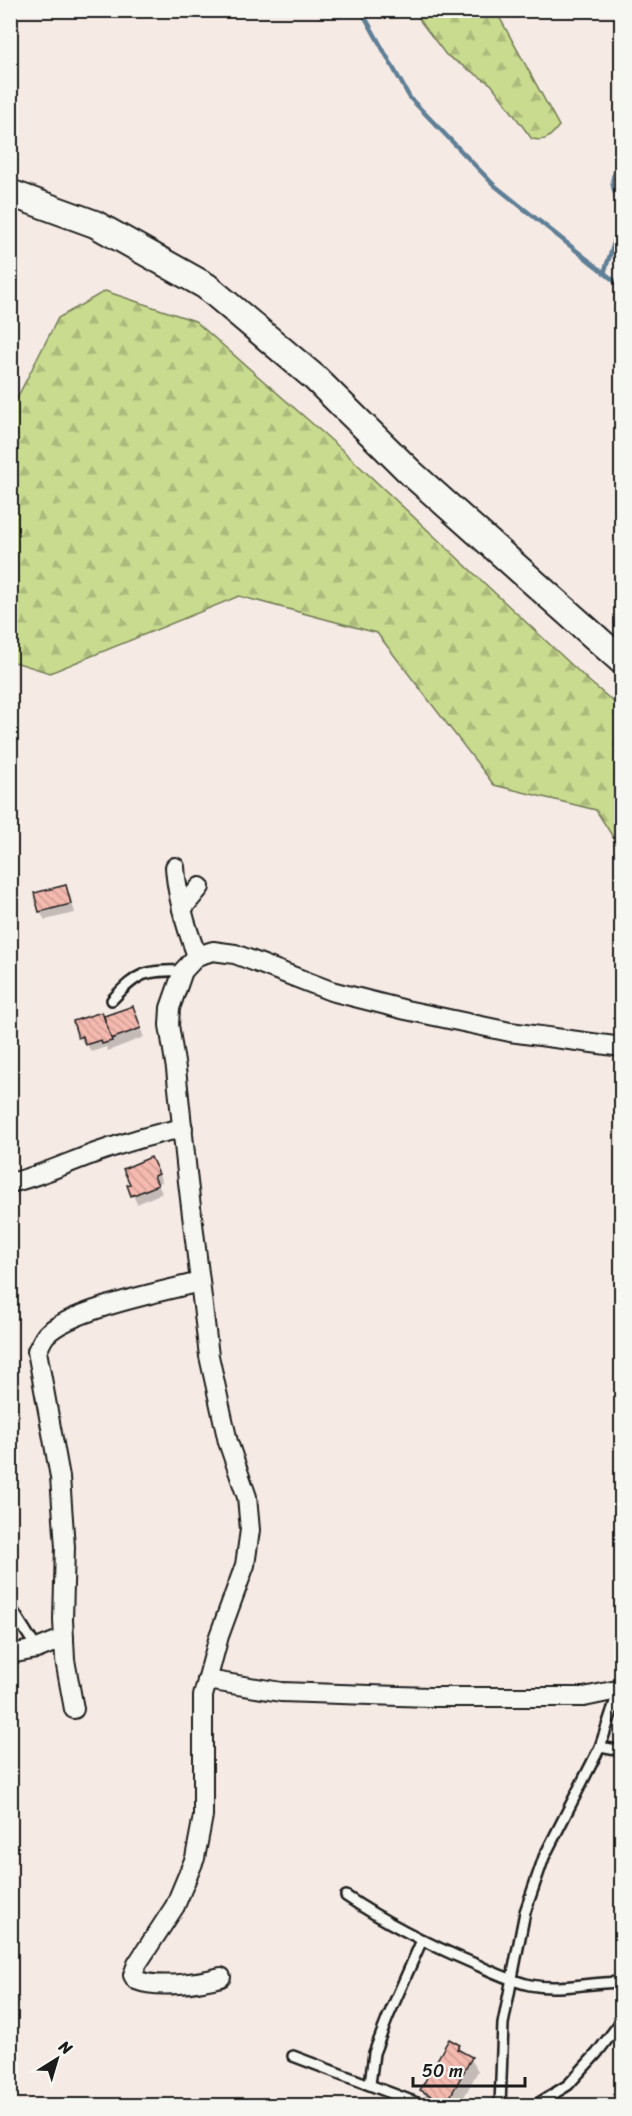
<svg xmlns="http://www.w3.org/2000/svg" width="632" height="2116" viewBox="0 0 632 2116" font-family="Sriracha,sans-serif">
<defs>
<pattern id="forest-firs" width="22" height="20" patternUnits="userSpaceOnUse" patternTransform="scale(1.5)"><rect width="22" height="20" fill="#c9db8f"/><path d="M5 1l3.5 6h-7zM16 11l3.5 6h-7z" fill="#acbb7b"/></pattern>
<pattern id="building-back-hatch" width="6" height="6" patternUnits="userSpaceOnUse" patternTransform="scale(1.5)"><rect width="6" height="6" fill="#f4b9af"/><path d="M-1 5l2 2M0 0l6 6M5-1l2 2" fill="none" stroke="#d19e96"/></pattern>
</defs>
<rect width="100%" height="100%" fill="#f6eae5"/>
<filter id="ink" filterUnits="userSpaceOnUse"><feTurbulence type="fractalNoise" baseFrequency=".0167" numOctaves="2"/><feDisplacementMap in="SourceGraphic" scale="12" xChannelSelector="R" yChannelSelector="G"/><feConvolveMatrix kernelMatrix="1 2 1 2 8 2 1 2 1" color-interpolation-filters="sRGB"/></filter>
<g filter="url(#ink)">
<g fill="url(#forest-firs)" stroke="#727c56" stroke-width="1.5">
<path d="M 416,11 L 496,11 L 559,126 C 550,137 547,142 532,139 L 491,84 L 446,55 L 421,22 Z"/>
<polygon points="105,291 195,321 339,447 590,682 621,708 621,850 596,810 494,785 377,633 239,596 50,673 11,661 11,410 58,318"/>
</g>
<g fill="#0003">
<polygon points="66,886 70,895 75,913 45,920 40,912"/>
<polygon points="132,1008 144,1037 108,1051 106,1047 91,1052 87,1044 84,1045 80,1037 102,1013 104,1018"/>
<polygon points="156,1167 162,1182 158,1184 162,1193 137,1204 129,1186"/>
<polygon points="458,2046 463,2054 471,2059 478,2071 459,2106 434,2106 429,2103 422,2090"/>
</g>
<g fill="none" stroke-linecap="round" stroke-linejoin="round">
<g stroke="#5e7f96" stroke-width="4.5">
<polyline points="361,10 410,98 494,185 622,287"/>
<path d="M 604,273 C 610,254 619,233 619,213 C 620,194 602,181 622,165"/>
</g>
</g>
<g fill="url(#building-back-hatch)" stroke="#1c1c1c" stroke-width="1.5">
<polygon points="66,885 71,904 39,912 34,893"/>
<polygon points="133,1006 141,1028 111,1039 104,1016"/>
<polygon points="102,1012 112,1041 102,1044 101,1040 85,1045 83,1036 78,1038 73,1021"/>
<polygon points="151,1157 159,1174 154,1176 158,1185 131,1196 127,1185 130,1184 123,1169"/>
<polygon points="449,2039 460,2045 457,2049 472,2057 446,2104 420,2090"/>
</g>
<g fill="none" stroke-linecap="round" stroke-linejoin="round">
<defs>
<g id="lane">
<path d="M 112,1000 C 138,972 145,970 183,971"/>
<polyline points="10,1606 37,1649"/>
<polyline points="600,1747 622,1751"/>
<path d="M 346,1896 C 386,1923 430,1945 475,1964 C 493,1972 511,1981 530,1985 C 560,1991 591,1982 622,1982"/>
<polyline points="293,2056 425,2106"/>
<polyline points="370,2084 374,2053 388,2017 422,1940"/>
<polyline points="500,2106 503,2024 525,1912 544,1857 600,1747 619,1690"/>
<polyline points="534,2106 568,2085 597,2053 622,2020"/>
</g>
<g id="street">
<path d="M 175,867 C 177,898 186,927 197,956"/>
<polyline points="182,909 200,887"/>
<path d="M 10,1183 C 41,1176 69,1162 98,1152 C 126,1142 154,1134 183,1128"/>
<polyline points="10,1654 37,1649 64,1638"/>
<polyline points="207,1680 281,1692 429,1697 584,1697 622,1689"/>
<path d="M 74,1709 L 65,1660 L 63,1620 L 65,1547 L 60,1477 L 37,1351 C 40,1346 42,1340 46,1335 C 69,1310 164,1291 200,1282"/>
<path d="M 221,1977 C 198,1983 158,1989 136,1980 L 133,1975 L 137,1964 L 175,1906 L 195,1858 L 203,1816 L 203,1696 L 219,1636 L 245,1565 L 250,1530 L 247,1497 L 228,1442 L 209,1356 L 188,1182 L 176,1069 L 169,1025 L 170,1008 L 183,971 L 197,956 L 213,951 L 235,954 L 331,991 L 406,1010 L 510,1032 L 622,1047"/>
</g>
<polyline id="secondary" points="10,193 95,224 206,286 315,378 410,472 622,661"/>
</defs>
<use href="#lane" stroke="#1c1c1c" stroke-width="14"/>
<use href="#street" stroke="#1c1c1c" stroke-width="22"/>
<use href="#secondary" stroke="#1c1c1c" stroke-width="30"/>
<use href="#lane" stroke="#f6f6f2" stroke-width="9"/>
<use href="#street" stroke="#f6f6f2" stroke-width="18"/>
<use href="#secondary" stroke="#f6f6f2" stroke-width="26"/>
</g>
</g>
<rect width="632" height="2116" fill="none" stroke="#f6f6f2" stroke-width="36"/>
<rect x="18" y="18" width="596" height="2080" fill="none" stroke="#1c1c1c" stroke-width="2" filter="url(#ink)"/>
<g transform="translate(57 2059) rotate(37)" stroke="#f6f6f2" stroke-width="4.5" paint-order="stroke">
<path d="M0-4.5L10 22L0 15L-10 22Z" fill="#1c1c1c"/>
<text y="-9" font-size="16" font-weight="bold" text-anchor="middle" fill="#1c1c1c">N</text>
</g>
<path d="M413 2077v9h112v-9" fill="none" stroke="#1c1c1c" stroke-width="3"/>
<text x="422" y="2077" font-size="18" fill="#1c1c1c" stroke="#f6f6f2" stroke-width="4.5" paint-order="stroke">50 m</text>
</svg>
